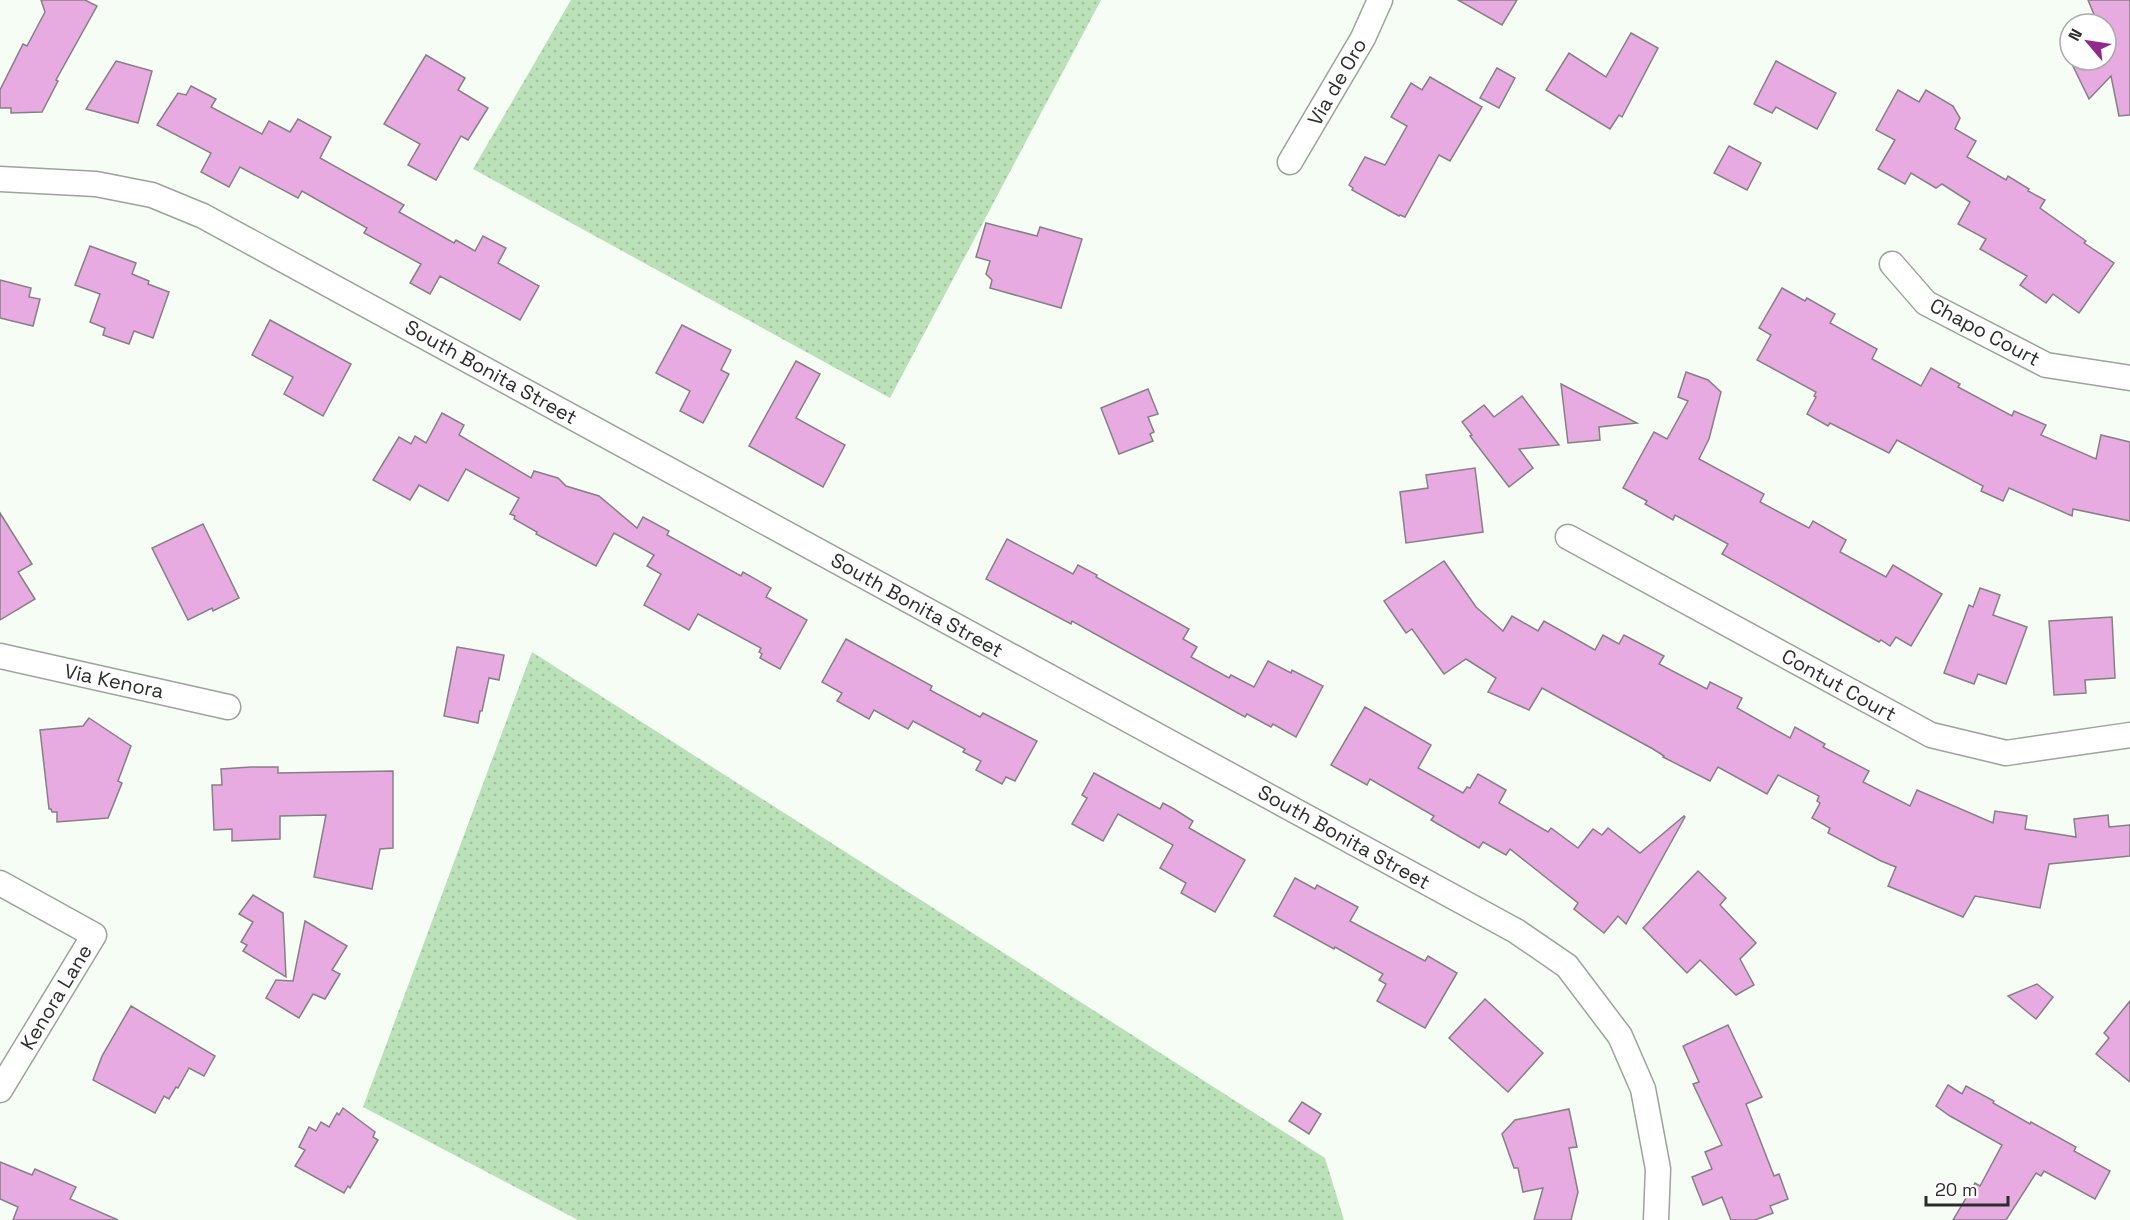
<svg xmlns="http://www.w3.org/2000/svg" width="2130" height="1220" viewBox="0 0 2130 1220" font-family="'Space Grotesk',sans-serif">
<defs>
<pattern id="grass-dots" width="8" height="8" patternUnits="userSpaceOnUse" patternTransform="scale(1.5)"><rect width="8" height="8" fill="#bbe1b8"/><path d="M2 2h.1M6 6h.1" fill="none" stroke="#a1c19e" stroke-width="1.8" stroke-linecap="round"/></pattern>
</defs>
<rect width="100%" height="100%" fill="#f5fdf4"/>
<g fill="url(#grass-dots)">
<polygon points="571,0 1101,0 890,398 473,169"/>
<polygon points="532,652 1325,1158 1344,1220 578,1220 363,1107"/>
</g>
<g fill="#e7abe1" stroke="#877f86" stroke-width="1.5">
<polygon points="41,0 85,0 97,6 56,80 58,81 42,112 11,113 11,108 0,108 0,90 23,44 27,46 45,12"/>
<polygon points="1458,0 1517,0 1502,25"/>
<polygon points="2088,0 2130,0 2130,115 2119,116 2111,76 2089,99 2070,60 2106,60 2106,24 2098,24"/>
<polygon points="1631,33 1658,48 1622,117 1619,115 1610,129 1546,90 1569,53 1606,77"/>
<polygon points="426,55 465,78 458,90 488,108 468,140 461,136 436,180 408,165 420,144 384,124"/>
<polygon points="116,61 152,71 138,123 86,109"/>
<polygon points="1776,61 1836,93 1817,129 1776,107 1772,113 1754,104"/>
<polygon points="1497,68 1515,78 1499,108 1480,98"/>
<polygon points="1430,77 1482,107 1450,161 1439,155 1405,217 1400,215 1399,216 1352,190 1353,188 1349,185 1365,157 1385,165 1407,126 1391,117 1411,83 1422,90"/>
<polygon points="191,86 216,99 211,107 262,134 269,121 290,132 298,119 331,137 320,158 404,205 399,212 454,243 456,240 475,251 483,236 506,248 498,263 539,286 520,320 440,276 430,294 410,283 421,264 364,233 367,228 302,191 298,198 240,167 229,187 201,172 211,153 157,125 178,93 186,95"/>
<polygon points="1898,90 1919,102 1926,90 1953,106 1960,118 1955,129 1976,141 1967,157 2006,180 2008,176 2029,189 2028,191 2045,200 2040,208 2086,241 2084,243 2114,263 2079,313 2053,294 2046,303 2020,285 2027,276 1980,249 1986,239 1958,224 1970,202 1942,184 1936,188 1911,173 1905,184 1878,169 1895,140 1876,130"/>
<polygon points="1729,146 1761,163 1747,190 1714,173"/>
<polygon points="986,223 1037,236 1040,227 1082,239 1061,308 990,288 992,280 986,274 990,261 976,257"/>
<polygon points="90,246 136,263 132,274 149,281 148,284 169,292 153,338 134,331 129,344 103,335 105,328 90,322 100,294 75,285"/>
<polygon points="0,280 31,288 29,297 40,299 33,326 0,318"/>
<polygon points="1782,288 1805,301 1807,298 1835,314 1830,323 1877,349 1872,359 1921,386 1931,368 1960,384 1958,387 2012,416 2014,411 2046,425 2041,435 2096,459 2101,435 2130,442 2130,521 2073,509 2072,516 2009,488 2003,501 1981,491 1983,486 1897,440 1889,453 1830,423 1828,426 1807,414 1816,397 1814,396 1816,392 1757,360 1771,335 1759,328"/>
<polygon points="270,320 351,364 323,416 284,394 293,377 252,355"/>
<polygon points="682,325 731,350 721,370 729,374 703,423 680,411 690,391 656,373"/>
<polygon points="796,361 820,374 796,418 845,445 823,487 749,446"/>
<polygon points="1686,372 1708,380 1721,392 1709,439 1699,459 1764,494 1760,502 1809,528 1813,521 1846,540 1840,552 1886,577 1893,565 1942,594 1911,646 1896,637 1890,646 1881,640 1879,642 1722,554 1728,544 1675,515 1673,520 1645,504 1647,501 1623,488 1654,432 1667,439 1688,401 1678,397"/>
<polygon points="1561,384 1637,423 1599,427 1600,440 1568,443"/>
<polygon points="1148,389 1158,414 1148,417 1154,432 1150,434 1153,441 1119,454 1101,408"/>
<polygon points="1522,396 1559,445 1519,449 1533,468 1509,487 1470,436 1472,435 1462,422 1484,405 1494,417"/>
<polygon points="442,413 464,425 459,435 531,478 534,471 558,478 566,486 599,496 637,528 643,517 669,531 667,535 741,576 743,572 771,588 766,597 807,620 780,669 760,658 762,654 759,652 761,648 698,614 689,630 644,605 661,574 647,566 654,555 614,533 596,566 536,534 537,532 514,519 515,516 510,514 519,498 466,469 448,501 419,485 410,500 373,480 399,437 411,444 415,436 426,443"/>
<polygon points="1475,468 1483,532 1406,543 1400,492 1428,488 1426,475"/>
<polygon points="0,513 32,564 18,572 35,599 0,620"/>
<polygon points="203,524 239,598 213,611 212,608 188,620 152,548"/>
<polygon points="1007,539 1073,574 1078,565 1097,575 1096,577 1189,629 1183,639 1197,647 1191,657 1229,678 1231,675 1254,687 1268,661 1291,673 1292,670 1323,686 1296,737 1273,724 1271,727 1247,714 1245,717 1072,621 1071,624 986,579"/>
<polygon points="1444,561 1476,607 1503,631 1512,616 1538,631 1544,621 1595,650 1603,635 1619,644 1624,635 1664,656 1659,664 1707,689 1710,682 1742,698 1737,708 1790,738 1795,727 1825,744 1823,747 1869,771 1863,782 1910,806 1917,790 1993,823 1995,811 2027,816 2025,829 2076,837 2074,819 2108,815 2109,827 2130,825 2130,856 2049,864 2040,908 1975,896 1963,917 1888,886 1896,867 1881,861 1828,833 1830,828 1812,818 1820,803 1817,801 1819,796 1778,775 1767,794 1718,767 1710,781 1663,757 1664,756 1653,749 1542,688 1529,710 1488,692 1496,678 1466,659 1444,674 1412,629 1406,633 1384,601"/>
<polygon points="1980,588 2000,595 1993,615 2027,627 2006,684 1978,674 1974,684 1944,673 1969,605 1973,607"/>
<polygon points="2112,617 2115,678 2085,680 2086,693 2054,695 2049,621"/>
<polygon points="846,639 932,686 930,690 980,717 983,713 1037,741 1015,781 1006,777 1002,784 976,770 981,761 963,752 965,749 913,721 908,729 874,710 869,719 837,701 842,693 822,682"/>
<polygon points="457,647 504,655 499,680 489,678 482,711 480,711 478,723 444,716"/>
<polygon points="1365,707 1431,745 1418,768 1463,793 1467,787 1470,788 1478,774 1506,790 1499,803 1548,832 1551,828 1578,848 1593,829 1602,835 1608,828 1640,853 1684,816 1685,817 1626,924 1618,916 1604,933 1574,909 1578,903 1510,849 1506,855 1483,842 1479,848 1431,820 1434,816 1370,779 1367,785 1331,765"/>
<polygon points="89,718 131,746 118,781 122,783 108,818 57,822 57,812 52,812 51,809 49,809 40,730 83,726"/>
<polygon points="251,767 278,767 278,773 393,771 393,848 380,849 372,889 314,877 326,815 280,816 280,839 232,841 232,829 214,830 212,785 222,785 221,769"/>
<polygon points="1094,773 1160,809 1163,803 1174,809 1193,821 1189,828 1245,860 1215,912 1181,893 1186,883 1160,868 1173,845 1118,814 1103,841 1072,824 1087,798 1082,795"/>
<polygon points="1698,871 1726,898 1720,905 1756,943 1740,959 1754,985 1736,995 1700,960 1687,973 1643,928"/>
<polygon points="1295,878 1315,889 1317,885 1358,907 1350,921 1425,961 1428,956 1457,973 1425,1028 1377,1001 1386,984 1379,980 1383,974 1335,947 1334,949 1274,916"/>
<polygon points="253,895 283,913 286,977 243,951 247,945 241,942 253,922 239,914"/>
<polygon points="305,921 347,946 332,970 340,974 325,999 313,994 299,1018 266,998 276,980 293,981"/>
<polygon points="2037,984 2053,997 2036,1019 2008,996"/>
<polygon points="1485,999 1543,1053 1508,1092 1449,1038"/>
<polygon points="2130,1001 2130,1082 2096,1054 2109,1038 2104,1033"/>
<polygon points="131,1006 215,1056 204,1076 189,1068 178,1088 176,1087 169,1099 164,1096 155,1113 93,1080 102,1056"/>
<polygon points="1728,1025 1762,1097 1746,1104 1774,1176 1779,1174 1788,1199 1770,1206 1773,1213 1755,1220 1731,1220 1722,1197 1703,1205 1692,1177 1712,1169 1705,1152 1722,1145 1693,1084 1699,1082 1683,1046"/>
<polygon points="1948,1085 1962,1094 1966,1086 1994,1101 1993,1103 2030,1124 2031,1122 2076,1147 2074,1151 2110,1171 2095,1199 2044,1171 2041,1176 2036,1173 2006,1220 1953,1220 1975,1183 1980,1186 2002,1145 1950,1116 1936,1106"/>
<polygon points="1302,1102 1321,1114 1309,1134 1289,1121"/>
<polygon points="343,1108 375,1132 373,1137 378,1140 350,1188 348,1186 344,1193 295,1166 305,1150 299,1147 309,1127 316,1131 321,1122 329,1127 337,1113 339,1115"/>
<polygon points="1569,1109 1577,1147 1569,1148 1578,1192 1571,1220 1534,1220 1543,1188 1523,1192 1518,1168 1514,1168 1502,1134 1515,1120"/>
<polygon points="0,1162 32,1175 35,1169 76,1187 70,1199 118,1220 13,1220 18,1207 0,1199"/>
</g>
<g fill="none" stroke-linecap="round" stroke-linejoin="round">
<defs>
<g id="minor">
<polyline points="1290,162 1363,38 1380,0"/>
<polyline points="0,179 96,184 152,195 203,216 1516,931 1567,966 1620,1036 1643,1089 1658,1169 1656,1220"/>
<polyline points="1892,264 1926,303 2046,365 2130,378"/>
<polyline points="1568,537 1931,735 2006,753 2130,735"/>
<polyline points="0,656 228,707"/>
<polyline points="0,883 94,935 0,1090"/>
</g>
</defs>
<use href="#minor" stroke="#9ca39b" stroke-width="27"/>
<use href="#minor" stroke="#fff" stroke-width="24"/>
</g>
<g text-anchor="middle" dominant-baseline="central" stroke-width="5" stroke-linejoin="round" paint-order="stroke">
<g font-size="20" fill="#2a2d2a" stroke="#fff">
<text transform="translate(1337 82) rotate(-60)">Via de Oro</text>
<text transform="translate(1985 332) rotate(28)">Chapo Court</text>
<text transform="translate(491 372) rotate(29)">South Bonita Street</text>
<text transform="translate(917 605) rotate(29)">South Bonita Street</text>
<text transform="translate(114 681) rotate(12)">Via Kenora</text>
<text transform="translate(1839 685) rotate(29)">Contut Court</text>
<text transform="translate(1344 837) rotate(29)">South Bonita Street</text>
<text transform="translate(56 997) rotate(-59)">Kenora Lane</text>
</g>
</g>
<g transform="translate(2088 42) rotate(299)"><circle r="28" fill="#ffffff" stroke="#aaabaa" stroke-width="1.5"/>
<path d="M0-4.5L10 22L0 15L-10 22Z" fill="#92298d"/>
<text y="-9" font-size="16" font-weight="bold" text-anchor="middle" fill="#2a2d2a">N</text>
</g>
<path d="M1926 1196v9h82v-9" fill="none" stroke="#2a2d2a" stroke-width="3"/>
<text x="1935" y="1196" font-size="18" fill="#2a2d2a" stroke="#ffffff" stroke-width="4.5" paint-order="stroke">20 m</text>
</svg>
